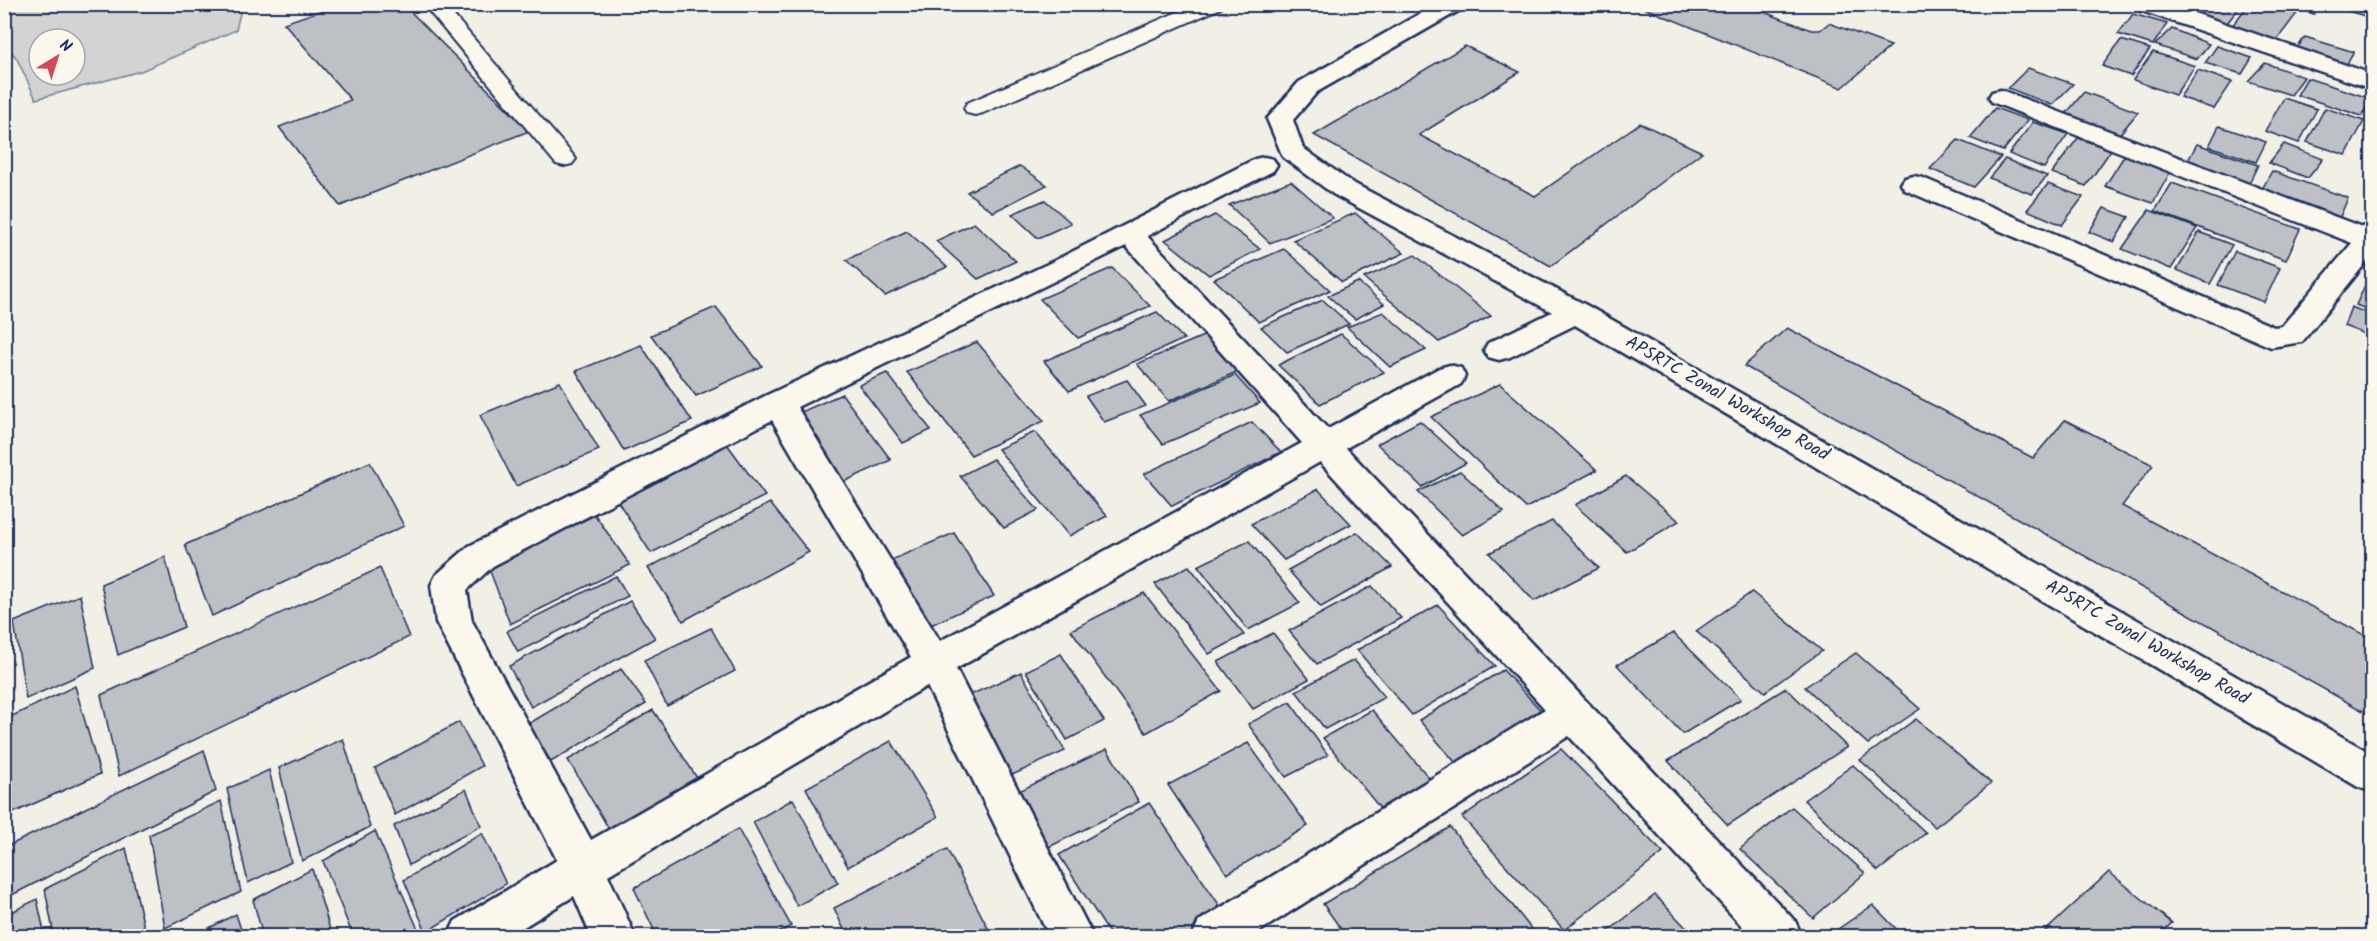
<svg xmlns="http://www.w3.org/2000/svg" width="2377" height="941" viewBox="0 0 2377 941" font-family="Kalam,sans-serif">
<rect width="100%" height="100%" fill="#f2efe6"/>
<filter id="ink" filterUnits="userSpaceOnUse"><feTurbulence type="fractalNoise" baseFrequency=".0167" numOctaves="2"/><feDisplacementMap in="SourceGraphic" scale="12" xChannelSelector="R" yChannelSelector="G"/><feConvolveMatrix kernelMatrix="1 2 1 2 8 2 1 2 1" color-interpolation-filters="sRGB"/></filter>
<g filter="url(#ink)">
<path fill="#d2d3d2" stroke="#768198" stroke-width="1.5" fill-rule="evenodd" d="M 5,4 L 242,4 L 242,5 L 236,30 L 141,71 L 36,99 L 17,59 L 5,43 ZM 39,39 L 75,39 L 75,75 L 39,75 Z"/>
<g fill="#bdc0c4" stroke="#1b2f5e" stroke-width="1.5">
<polygon points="340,4 403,4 529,131 340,206 279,127 351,100 284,23"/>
<polygon points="1634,4 1761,4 1756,9 1811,30 1820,30 1829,23 1891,46 1842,88"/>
<polygon points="2197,4 2228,4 2239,8 2227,23 2191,11"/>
<polygon points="2249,4 2274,4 2298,12 2276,41 2231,27"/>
<polygon points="2283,4 2320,4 2314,14"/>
<polygon points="2331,4 2372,4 2372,18 2330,6"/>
<polygon points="2133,14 2167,24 2153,45 2118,34"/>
<polygon points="2172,29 2209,44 2197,59 2155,45"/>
<polygon points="2305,37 2354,52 2347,64 2297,48"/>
<polygon points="2121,40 2150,49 2131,76 2102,66"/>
<polygon points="1465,46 1520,72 1419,135 1535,196 1640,123 1702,152 1551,266 1314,135"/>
<polygon points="2217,46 2252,58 2242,74 2205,63"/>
<polygon points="2153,52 2195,66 2175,95 2133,80"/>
<polygon points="2265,63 2304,77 2291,95 2248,81"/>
<polygon points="2028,68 2073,84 2052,105 2008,88"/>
<polygon points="2198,70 2232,82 2214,109 2180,97"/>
<polygon points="2307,78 2372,99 2362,116 2297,95"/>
<polygon points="2084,92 2138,112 2119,135 2065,115"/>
<polygon points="2284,98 2317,109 2299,143 2265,131"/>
<polygon points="1995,108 2028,120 2003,151 1970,138"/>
<polygon points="2325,108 2364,121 2346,155 2307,142"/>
<polygon points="2033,122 2068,134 2044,168 2009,154"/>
<polygon points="2219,126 2266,142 2256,162 2209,146"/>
<polygon points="2078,138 2111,150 2086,186 2052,173"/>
<polygon points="1958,140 2001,157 1974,187 1930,169"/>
<polygon points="2197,144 2258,165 2248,185 2186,164"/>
<polygon points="2284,144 2323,159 2308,178 2269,163"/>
<polygon points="2126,153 2172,169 2153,203 2105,186"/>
<polygon points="2005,159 2047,176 2032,194 1989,178"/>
<polygon points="1020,166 1047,185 993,212 967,192"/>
<polygon points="2272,171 2348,198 2339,219 2261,191"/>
<polygon points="1291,181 1333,218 1270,243 1229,205"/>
<polygon points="2172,183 2300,229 2286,260 2155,211"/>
<polygon points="2048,184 2083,197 2062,225 2027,210"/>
<polygon points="1045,200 1071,223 1038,238 1012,214"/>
<polygon points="2104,208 2129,217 2114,242 2089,232"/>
<polygon points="2149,210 2197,228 2171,269 2122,249"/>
<polygon points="1355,213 1404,253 1342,282 1293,240"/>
<polygon points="1215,215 1260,249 1209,275 1165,240"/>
<polygon points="974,223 1016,261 978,279 936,241"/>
<polygon points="907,231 947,267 885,296 846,260"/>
<polygon points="2199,232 2232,245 2210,284 2177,270"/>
<polygon points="1284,249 1330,290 1259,322 1214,279"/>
<polygon points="2235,251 2280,268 2264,302 2218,285"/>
<polygon points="1415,255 1491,316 1439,342 1364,278"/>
<polygon points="1112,268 1150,306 1078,338 1040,299"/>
<polygon points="2367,281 2372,283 2372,311 2356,305"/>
<polygon points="1358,282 1384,304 1355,319 1328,296"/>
<polygon points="1323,300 1349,324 1287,352 1261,327"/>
<polygon points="716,307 762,366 696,396 651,335"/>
<polygon points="2351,307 2372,315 2372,337 2344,326"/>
<polygon points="1157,312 1184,339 1069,391 1044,361"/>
<polygon points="1383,312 1426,350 1390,367 1347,327"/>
<polygon points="1787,328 2033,458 2065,420 2153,465 2122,506 2372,639 2372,716 1744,366"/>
<polygon points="1341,334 1384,372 1320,404 1278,365"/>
<polygon points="1206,335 1239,371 1169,401 1137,364"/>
<polygon points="977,342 1044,421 971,455 907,372"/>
<polygon points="641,345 692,421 624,451 576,371"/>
<polygon points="887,373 931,430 903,443 859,385"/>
<polygon points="1235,375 1260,403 1163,444 1140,415"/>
<polygon points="1127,380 1146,406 1104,422 1086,396"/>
<polygon points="560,382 599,450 516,486 480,415"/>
<polygon points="1500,384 1597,470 1526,508 1431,417"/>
<polygon points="842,394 891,460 839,484 792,416"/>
<polygon points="1420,421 1466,463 1422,487 1377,444"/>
<polygon points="1252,422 1281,452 1172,506 1144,474"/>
<polygon points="1035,432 1107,516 1069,536 998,449"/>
<polygon points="727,444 765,496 651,553 615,497"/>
<polygon points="993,459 1038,510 1004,528 960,476"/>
<polygon points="370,462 404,526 212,616 185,545"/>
<polygon points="1460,471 1504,512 1462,535 1418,492"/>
<polygon points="1626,476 1679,521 1627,552 1575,505"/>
<polygon points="1318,489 1351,524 1284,560 1251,524"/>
<polygon points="770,503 809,552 683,621 648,568"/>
<polygon points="595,515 630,565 510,624 488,566"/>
<polygon points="1552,521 1599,568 1534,601 1489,553"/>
<polygon points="1357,532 1392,567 1321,607 1288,570"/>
<polygon points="954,533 994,596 920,630 882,564"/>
<polygon points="1249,541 1300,603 1248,630 1198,566"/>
<polygon points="165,557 184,627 118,655 101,584"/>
<polygon points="1189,566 1244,635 1209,654 1155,584"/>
<polygon points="380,568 409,637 119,776 101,695"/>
<polygon points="616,576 628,596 518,652 507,631"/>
<polygon points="1372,586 1401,618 1317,664 1289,631"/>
<polygon points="1752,592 1822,651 1765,692 1696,631"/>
<polygon points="1144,593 1221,691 1146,733 1071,630"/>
<polygon points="80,595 95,668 26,699 14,622"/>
<polygon points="630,601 655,638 531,707 509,666"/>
<polygon points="1438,605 1495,666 1412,715 1357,650"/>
<polygon points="711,628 735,671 667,706 644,660"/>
<polygon points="1273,633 1309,679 1253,709 1218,662"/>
<polygon points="1673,633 1741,699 1683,734 1617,665"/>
<polygon points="1856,653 1920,709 1868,744 1805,687"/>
<polygon points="1061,654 1104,721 1067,740 1026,671"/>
<polygon points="1354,660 1385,697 1325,729 1296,691"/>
<polygon points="621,669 646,704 551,762 528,724"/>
<polygon points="1503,670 1547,717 1461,769 1419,720"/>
<polygon points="1021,672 1065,751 1001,780 959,700"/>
<polygon points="75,686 100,774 4,817 4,720"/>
<polygon points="1786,688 1847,747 1728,825 1668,761"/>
<polygon points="1290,702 1328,755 1286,777 1248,724"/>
<polygon points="653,710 699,781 612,834 568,760"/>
<polygon points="1372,710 1441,792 1392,823 1323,738"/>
<polygon points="1916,719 1991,783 1935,827 1860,760"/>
<polygon points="459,722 482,766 395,815 375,768"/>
<polygon points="343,739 370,827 302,861 279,768"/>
<polygon points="891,741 938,817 848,867 806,788"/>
<polygon points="1248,743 1308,826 1227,874 1168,785"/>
<polygon points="1107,749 1139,802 1049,847 1019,791"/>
<polygon points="1561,749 1663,853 1564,930 1462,817"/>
<polygon points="204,750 216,791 4,899 4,848"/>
<polygon points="1853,765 1926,833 1878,871 1804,800"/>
<polygon points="269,770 291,862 248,883 227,789"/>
<polygon points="466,789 481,826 409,865 394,826"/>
<polygon points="793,799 838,883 797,906 753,822"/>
<polygon points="221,801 241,892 165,928 149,835"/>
<polygon points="1149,803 1225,913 1188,936 1111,936 1059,855"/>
<polygon points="1792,807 1865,873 1813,918 1740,849"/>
<polygon points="1450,827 1537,936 1346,936 1323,904"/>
<polygon points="738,829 791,926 773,936 657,936 634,888"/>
<polygon points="375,831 421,936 353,936 323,861"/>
<polygon points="482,833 506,884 426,932 404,880"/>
<polygon points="126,848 146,936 54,936 45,889"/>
<polygon points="947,849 988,928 972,936 847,936 834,908"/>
<polygon points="312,869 332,936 263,936 253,900"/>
<polygon points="2109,872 2172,923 2158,936 2040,936"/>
<polygon points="1655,895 1694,936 1602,936"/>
<polygon points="37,899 45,936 4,936 4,916"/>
<polygon points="1873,905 1903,936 1828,936"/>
<polygon points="236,914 243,936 194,936"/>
</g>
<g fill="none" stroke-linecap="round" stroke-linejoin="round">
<defs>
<g id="service">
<polygon points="423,4 444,4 572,154 576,159 572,164 564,166 556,164"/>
<polygon points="1196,4 1224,4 1221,8 983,113 975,115 967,113 964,108 967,103"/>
</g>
<g id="minor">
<polygon points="1437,4 1465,4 1462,9 1317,92 1293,120 1303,148 1351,182 1586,305 2372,754 2372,792 2358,787 1575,325 1510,357 1499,360 1488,357 1484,350 1488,343 1552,312 1333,194 1283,157 1267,119 1299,82"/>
<polygon points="2133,4 2168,4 2372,74 2372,89 2136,9"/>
<polygon points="2001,90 2362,227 2372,224 2372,255 2302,342 2271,347 1905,190 1901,184 1905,178 1914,176 1923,178 2274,327 2282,326 2352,243 1992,102 1989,97 1992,92"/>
<path d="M 1264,157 L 1273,159 L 1277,165 L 1273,171 L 1147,236 L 1328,429 L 1439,368 L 1450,365 L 1461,368 L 1465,376 L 1461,384 L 1346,448 L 1795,921 L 1802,936 L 1751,936 L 1569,736 L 1252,936 L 1192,936 L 1199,921 L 1545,709 L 1320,462 L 956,669 L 1093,936 L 1049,936 L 927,686 L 608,875 L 635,936 L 591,936 L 574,896 L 509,936 L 448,936 L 455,921 L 557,860 L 436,622 L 431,585 L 436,575 L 469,546 L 767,395 L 1054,261 L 1255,159 ZM 1126,246 L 1302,443 L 940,641 L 797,407 ZM 772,420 L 911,657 L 591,840 L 472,621 L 467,590 L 493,566 Z"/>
</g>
</defs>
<use href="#service" stroke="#1b2f5e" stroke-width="4"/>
<use href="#minor" stroke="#1b2f5e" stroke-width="5"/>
<use href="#service" fill="#fbf7ec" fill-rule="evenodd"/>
<use href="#minor" fill="#fbf7ec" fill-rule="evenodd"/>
</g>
</g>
<g text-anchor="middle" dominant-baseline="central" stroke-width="5" stroke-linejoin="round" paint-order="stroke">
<g font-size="18" fill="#1b2f5e" stroke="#fbf7ec">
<text transform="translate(1727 399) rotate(30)">APSRTC Zonal Workshop Road</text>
<text transform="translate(2147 643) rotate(30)">APSRTC Zonal Workshop Road</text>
</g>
</g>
<rect width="2377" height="941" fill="none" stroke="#fbf7ec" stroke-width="24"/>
<rect x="12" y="12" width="2353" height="917" fill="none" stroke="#1b2f5e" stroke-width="2" filter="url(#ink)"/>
<g transform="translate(57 57) rotate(38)"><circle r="28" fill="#fbf7ec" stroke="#a1a7b3" stroke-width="1.5"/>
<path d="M0-4.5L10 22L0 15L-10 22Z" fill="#d1495b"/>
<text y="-9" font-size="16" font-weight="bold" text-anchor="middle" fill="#1b2f5e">N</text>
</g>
</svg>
